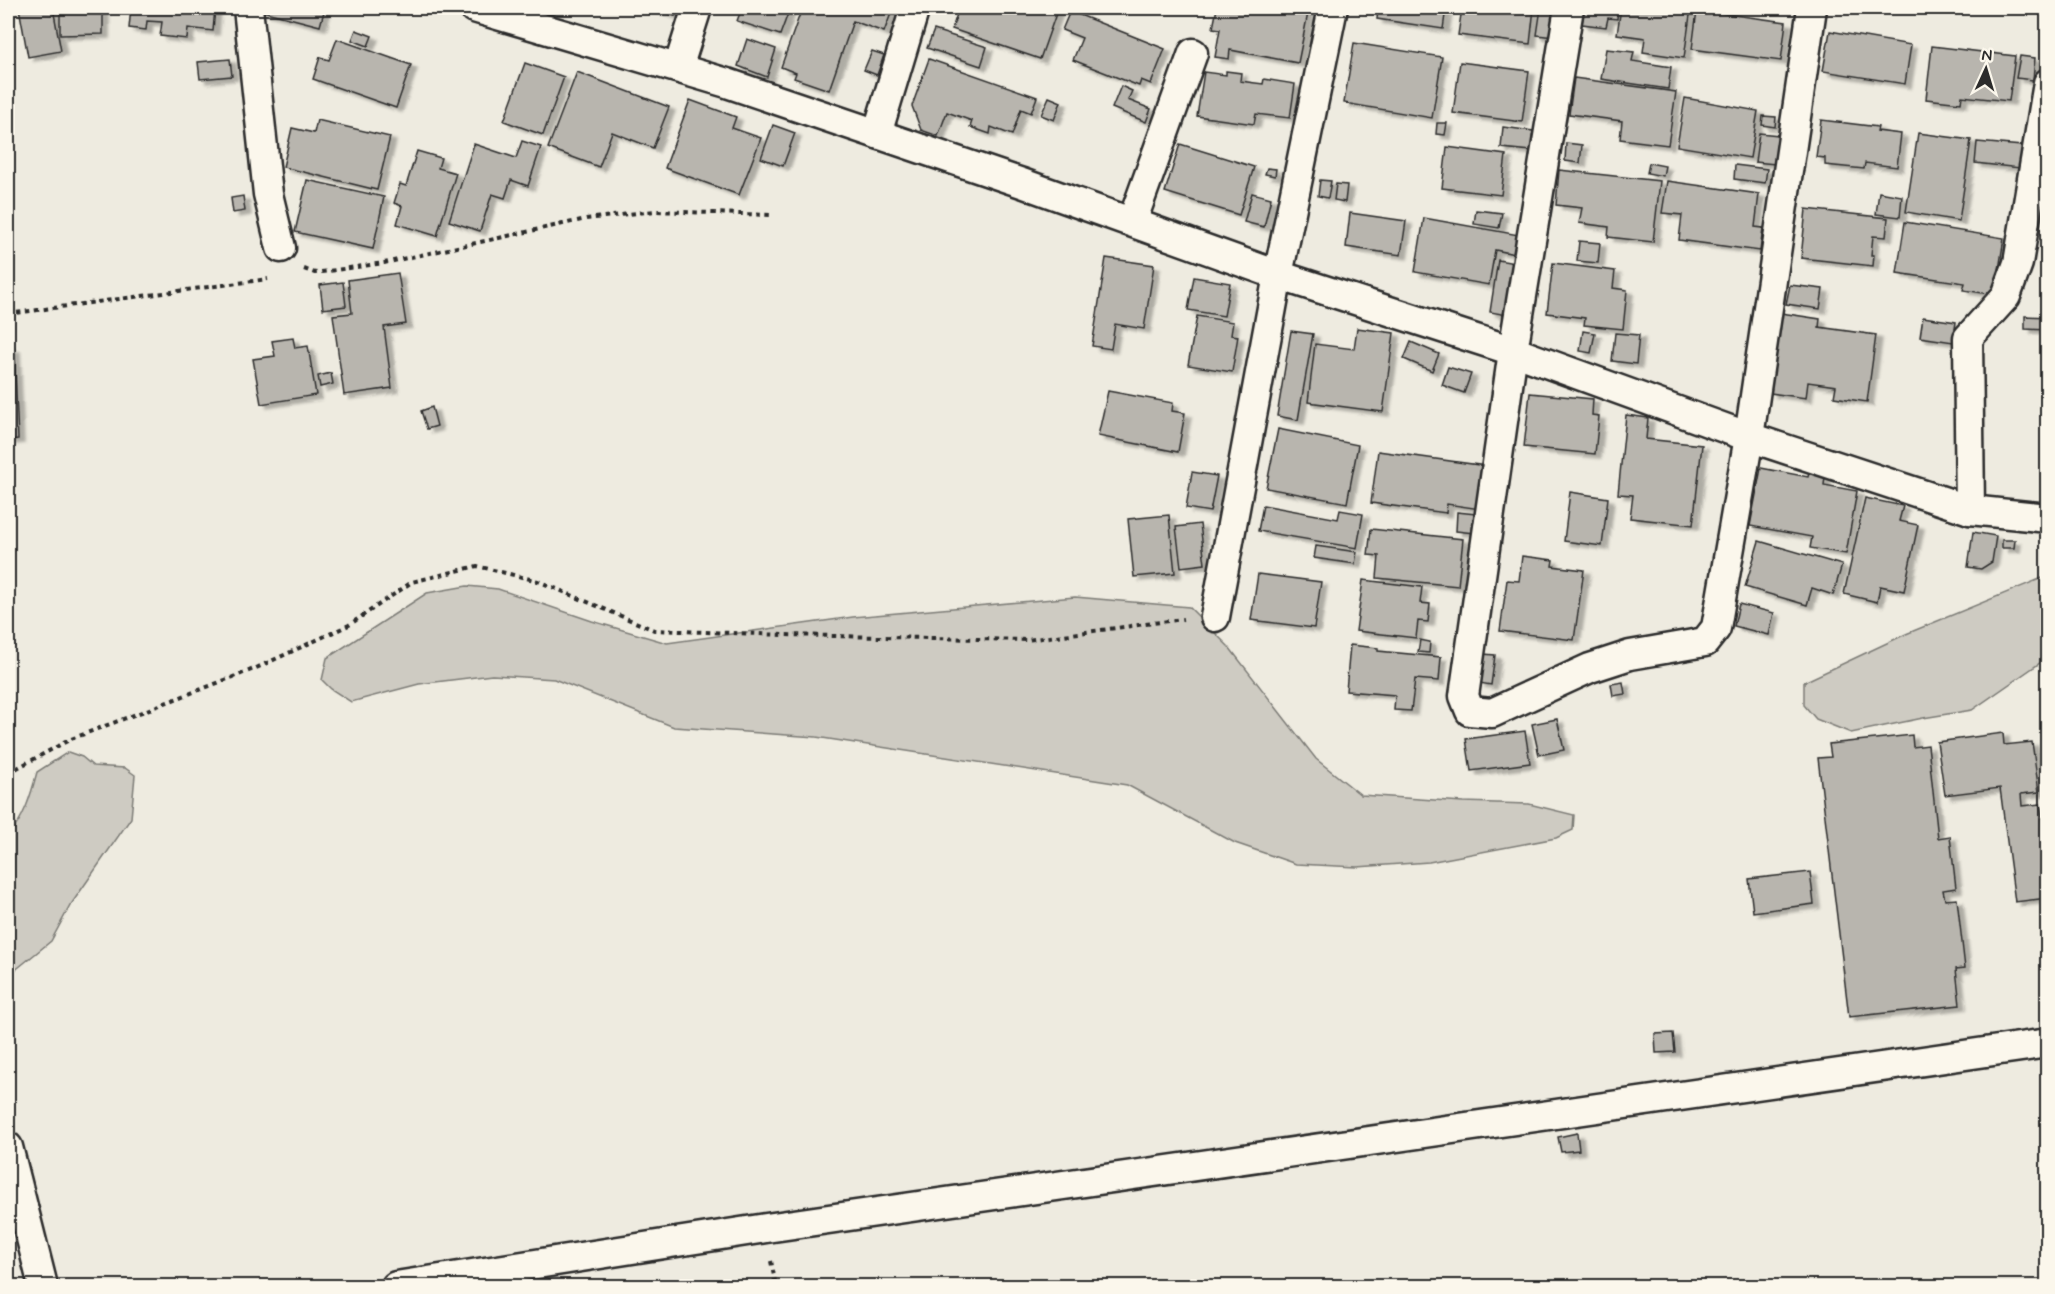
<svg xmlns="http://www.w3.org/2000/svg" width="2055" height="1294" viewBox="0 0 2055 1294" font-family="Mynerve,sans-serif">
<defs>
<filter id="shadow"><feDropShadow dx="6" dy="4" stdDeviation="1.5" flood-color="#0004"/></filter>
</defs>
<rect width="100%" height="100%" fill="#eeebe0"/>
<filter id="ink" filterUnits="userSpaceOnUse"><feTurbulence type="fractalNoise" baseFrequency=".0167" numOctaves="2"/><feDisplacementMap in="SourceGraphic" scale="12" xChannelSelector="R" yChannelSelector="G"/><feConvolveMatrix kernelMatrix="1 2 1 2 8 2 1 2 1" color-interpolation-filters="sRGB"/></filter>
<g filter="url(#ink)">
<g fill="#cecbc2" stroke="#7c7b76" stroke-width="1.5">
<polygon points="2047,576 2047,658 1972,710 1923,718 1851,733 1816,719 1804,705 1804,682 1906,634"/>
<polygon points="467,586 498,589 592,621 667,643 853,617 1075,597 1189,607 1229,647 1316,759 1361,795 1463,802 1529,804 1574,815 1573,830 1556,838 1429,862 1357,867 1296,864 1235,843 1127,785 816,737 674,727 554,679 492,675 419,684 351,702 331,689 322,680 327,658 427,593"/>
<path d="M 68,752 L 82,757 L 93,766 L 125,768 L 135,775 L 131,818 L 70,906 L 51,941 L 8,976 L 8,836 C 24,819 31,795 37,772 Z"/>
</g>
<g fill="#b8b5ae" stroke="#2b2b2b" stroke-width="1.5" filter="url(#shadow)">
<polygon points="19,8 53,8 61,51 28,57"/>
<polygon points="60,8 103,8 103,34 60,35"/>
<polygon points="131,8 215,8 213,31 188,28 187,39 160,36 162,22 147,21 146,30 129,28"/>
<polygon points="263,8 325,8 320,26 262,11"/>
<polygon points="650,8 678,8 675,16"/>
<polygon points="733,8 790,8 780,35 737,21 741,10"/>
<polygon points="802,8 893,8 884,32 853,21 829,90 794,78 796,73 781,67"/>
<polygon points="959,8 1058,8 1040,59 952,29"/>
<polygon points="1217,8 1309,8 1298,63 1230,50 1229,59 1215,57 1220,29 1213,28"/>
<polygon points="1378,8 1446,8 1443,29 1377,19"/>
<polygon points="1462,8 1534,8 1530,44 1458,35"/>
<polygon points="1541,8 1557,8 1554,37 1537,35"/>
<polygon points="1584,8 1618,8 1617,19 1608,18 1606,27 1582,24"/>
<polygon points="1621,8 1691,8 1684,58 1643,52 1645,38 1617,34"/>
<polygon points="1697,10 1786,22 1781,61 1692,49"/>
<polygon points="1070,11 1165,49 1151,84 1141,80 1139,86 1073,60 1082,38 1062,30"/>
<polygon points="356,30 372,36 368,46 352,40"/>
<polygon points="934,30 987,47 981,66 927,48"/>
<polygon points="1830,31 1911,45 1905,84 1823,71"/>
<polygon points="337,39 411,65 396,108 313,79 320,57 329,60"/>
<polygon points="747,39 776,49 767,77 738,66"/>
<polygon points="1354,43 1442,57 1432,118 1344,103"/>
<polygon points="1932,46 2015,56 2009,101 1962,96 1961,103 1926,99"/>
<polygon points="1606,49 1634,52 1632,61 1671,67 1668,89 1601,79"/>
<polygon points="872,51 884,55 877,75 864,70"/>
<polygon points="2020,56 2035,58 2033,80 2016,78"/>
<polygon points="230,59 232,76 200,79 198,62"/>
<polygon points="929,59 1037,97 1031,113 1021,109 1012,135 991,127 990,134 970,127 972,121 947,112 938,136 921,130 912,106"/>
<polygon points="1460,62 1529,71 1522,122 1453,113"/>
<polygon points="525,63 564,77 543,135 504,121"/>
<polygon points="1226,71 1241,73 1240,81 1263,84 1264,79 1295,84 1290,118 1256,114 1254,124 1197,116 1204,72 1226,75"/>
<polygon points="577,72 669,107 653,148 612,132 599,167 548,148"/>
<polygon points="1574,78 1676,92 1668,145 1620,139 1622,121 1569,114"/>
<polygon points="1121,86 1132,91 1128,100 1151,109 1146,122 1112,108"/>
<polygon points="1049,97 1061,102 1054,120 1041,115"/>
<polygon points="1685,98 1758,111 1750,158 1677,146"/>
<polygon points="690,100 736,117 732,128 761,138 739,195 665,168"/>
<polygon points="1763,116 1776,117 1775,127 1762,125"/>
<polygon points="317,120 390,137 377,190 283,167 292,128 314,133"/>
<polygon points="1821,120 1878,127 1877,131 1901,134 1897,167 1865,163 1864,169 1825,165 1825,158 1816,157"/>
<polygon points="1437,123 1447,123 1445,135 1436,134"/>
<polygon points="773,125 795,133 783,166 761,158"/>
<polygon points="1503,127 1533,131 1531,151 1501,148"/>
<polygon points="1759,133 1779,135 1775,164 1755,162"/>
<polygon points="1918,133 1971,140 1959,221 1906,212"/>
<polygon points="522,141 541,147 528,186 511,180 505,198 492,194 480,231 449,221 474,144 516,158"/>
<polygon points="1977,142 2022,146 2020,168 1975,163"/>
<polygon points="1566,143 1582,145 1580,163 1565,161"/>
<polygon points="1180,144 1254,167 1239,215 1165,192"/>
<polygon points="1447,147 1506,155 1501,195 1442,188"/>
<polygon points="417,151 441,158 438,168 456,173 437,236 397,224 402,206 394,203 400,184 406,186"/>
<polygon points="1649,163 1665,166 1663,176 1647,173"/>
<polygon points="1735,165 1767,169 1765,183 1734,179"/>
<polygon points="1267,168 1276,169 1275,176 1265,174"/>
<polygon points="1559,170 1660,181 1653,242 1608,237 1609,227 1579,223 1582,208 1556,205"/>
<polygon points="307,180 384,197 373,249 295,232"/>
<polygon points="1320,180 1331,181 1328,198 1318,196"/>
<polygon points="1667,181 1759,194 1755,227 1763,228 1760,251 1679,240 1682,215 1662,213"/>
<polygon points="1336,184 1347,185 1345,202 1334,200"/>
<polygon points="1879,192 1902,196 1900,217 1876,214"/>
<polygon points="1252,193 1271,198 1264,227 1244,222"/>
<polygon points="243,196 245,211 233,213 231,198"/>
<polygon points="1806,209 1888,218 1886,237 1873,236 1871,255 1874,255 1873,266 1801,258"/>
<polygon points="1476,210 1502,213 1499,228 1474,224"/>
<polygon points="1350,213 1406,221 1401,255 1346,247"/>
<polygon points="1424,218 1519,235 1515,254 1495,250 1489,285 1415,272"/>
<polygon points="1905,222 2004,238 1995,295 1963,290 1965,283 1897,273"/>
<polygon points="1579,241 1600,243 1598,263 1577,261"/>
<polygon points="1106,258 1154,265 1144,329 1115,324 1111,349 1092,346"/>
<polygon points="1498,260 1515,263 1507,315 1490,312"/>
<polygon points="1553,263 1615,271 1613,288 1627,290 1623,329 1584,325 1585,318 1547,313"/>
<polygon points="398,273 406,324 384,327 392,388 344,395 333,315 352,313 348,280"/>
<polygon points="1194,277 1230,283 1224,316 1188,310"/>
<polygon points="343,282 346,306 323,309 320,285"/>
<polygon points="1790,285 1823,289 1820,309 1786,304"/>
<polygon points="1781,313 1820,319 1819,327 1876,335 1867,402 1834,397 1836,386 1808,382 1806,398 1770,393"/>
<polygon points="1197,316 1233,322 1231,335 1238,336 1232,372 1188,365"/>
<polygon points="2025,316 2048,317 2048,330 2025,329"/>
<polygon points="1923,317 1956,322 1953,342 1920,337"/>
<polygon points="1357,328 1394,333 1383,412 1308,402 1315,344 1354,349"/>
<polygon points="1291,331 1313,334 1298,420 1277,416"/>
<polygon points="1583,331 1595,333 1591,353 1580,351"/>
<polygon points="1615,333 1639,335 1636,364 1612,361"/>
<polygon points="293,338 295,348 308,346 316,395 261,404 253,359 275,356 272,341"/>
<polygon points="1411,342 1439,354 1432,371 1404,359"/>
<polygon points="8,348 14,348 18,439 8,440"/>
<polygon points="1448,367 1471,374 1464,393 1442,385"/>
<polygon points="331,373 333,384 320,387 318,376"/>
<polygon points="1108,391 1173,403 1172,411 1185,413 1178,452 1098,436"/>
<polygon points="1530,393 1593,399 1592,415 1599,416 1595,454 1524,447"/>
<polygon points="432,407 437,426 427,429 421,411"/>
<polygon points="1626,415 1648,418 1646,439 1702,445 1693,525 1630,518 1633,495 1618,494"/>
<polygon points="1278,429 1358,445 1347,503 1266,488"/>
<polygon points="1378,451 1486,466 1480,509 1447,504 1446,513 1371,503"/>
<polygon points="1761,468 1808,477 1809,473 1825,477 1824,485 1857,491 1846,554 1810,548 1812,537 1750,526"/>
<polygon points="1192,472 1217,476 1210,512 1186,508"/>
<polygon points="1570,492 1608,498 1602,546 1564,541"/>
<polygon points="1865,498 1903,506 1899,521 1918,525 1904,591 1880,586 1877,602 1844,594"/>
<polygon points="1263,505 1338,519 1340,510 1363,514 1357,548 1258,531"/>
<polygon points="1457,512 1476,514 1474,533 1456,531"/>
<polygon points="1169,515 1175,573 1134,577 1128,519"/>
<polygon points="1200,524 1205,564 1181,567 1176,527"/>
<polygon points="1371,529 1463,539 1458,586 1377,578 1379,556 1368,555"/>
<polygon points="1973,532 1996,536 1992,562 1981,569 1968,567"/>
<polygon points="2002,540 2015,540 2014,548 2002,548"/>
<polygon points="1759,541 1842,565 1833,595 1812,588 1807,605 1745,587"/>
<polygon points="1316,546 1357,552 1355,564 1314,558"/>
<polygon points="1522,556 1553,560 1552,566 1584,570 1574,640 1500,631 1507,580 1519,581"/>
<polygon points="1258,574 1321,582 1314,628 1251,620"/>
<polygon points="1363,580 1422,587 1420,603 1430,604 1428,622 1418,621 1416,638 1356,631"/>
<polygon points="1739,604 1774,613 1769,635 1734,626"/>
<polygon points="1420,640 1430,642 1429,653 1418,652"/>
<polygon points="1350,645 1378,648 1378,651 1441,657 1439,681 1415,679 1411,711 1394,710 1395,695 1346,691"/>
<polygon points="1483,654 1495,655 1491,685 1479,683"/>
<polygon points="1623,682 1625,694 1613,696 1611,684"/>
<polygon points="1557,719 1564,750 1539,755 1532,724"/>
<polygon points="1525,731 1530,763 1471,771 1466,739"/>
<polygon points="2003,733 2004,745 2032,742 2039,792 2021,794 2022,806 2040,804 2046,847 2048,846 2048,898 2015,902 2000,788 1945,795 1937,742"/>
<polygon points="1912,735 1913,747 1928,745 1938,838 1950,836 1956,888 1943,890 1945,900 1957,899 1965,968 1956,969 1960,1005 1849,1017 1818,758 1831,757 1829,744"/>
<polygon points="1810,872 1814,904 1753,912 1749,879"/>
<polygon points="1673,1033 1675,1052 1656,1053 1655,1034"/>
<polygon points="1577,1133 1579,1150 1561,1152 1558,1137"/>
</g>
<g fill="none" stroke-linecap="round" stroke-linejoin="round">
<defs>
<g id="minor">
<polyline points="248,8 268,194 281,248"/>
<polyline points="474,8 727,83 1022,183 1278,275 1513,351 1749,437 1970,510 2048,518"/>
<polyline points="1569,8 1513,351 1464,696 1470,711 1492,713 1590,668 1630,655 1705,642 1716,628 1749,437 1812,8"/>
<polyline points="678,68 697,8"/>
<polyline points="877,134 915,8"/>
<polyline points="1132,222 1193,53"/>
<polyline points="1970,510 1968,338 2006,296 2018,263 2048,83"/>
<polyline points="1215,617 1278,275 1333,8"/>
<polyline points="8,1147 43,1286"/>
<polyline points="396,1286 766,1228 2048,1043"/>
</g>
</defs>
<use href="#minor" stroke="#2b2b2b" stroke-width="33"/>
<g stroke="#2b2b2b" stroke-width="4" stroke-dasharray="4.5 4.5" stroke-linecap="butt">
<polyline points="304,269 315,273 384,263 586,219 655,211 770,215"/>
<polyline points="8,314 268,279"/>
<polyline points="8,773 71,739 254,669 349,625 412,582 477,566 538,581 654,630 785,635 1027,640 1183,619"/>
<polyline points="771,1261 776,1286"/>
</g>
<use href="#minor" stroke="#fbf7ec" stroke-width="28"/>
</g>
</g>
<rect width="2055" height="1294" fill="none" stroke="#fbf7ec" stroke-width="30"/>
<rect x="15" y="15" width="2025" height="1264" fill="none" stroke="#2b2b2b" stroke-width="2" filter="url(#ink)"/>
<g transform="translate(1986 69) rotate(4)" stroke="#fbf7ec" stroke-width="4.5" paint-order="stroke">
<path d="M0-4.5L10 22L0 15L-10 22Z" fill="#2b2b2b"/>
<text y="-9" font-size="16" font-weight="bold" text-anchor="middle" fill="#2b2b2b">N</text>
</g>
</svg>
